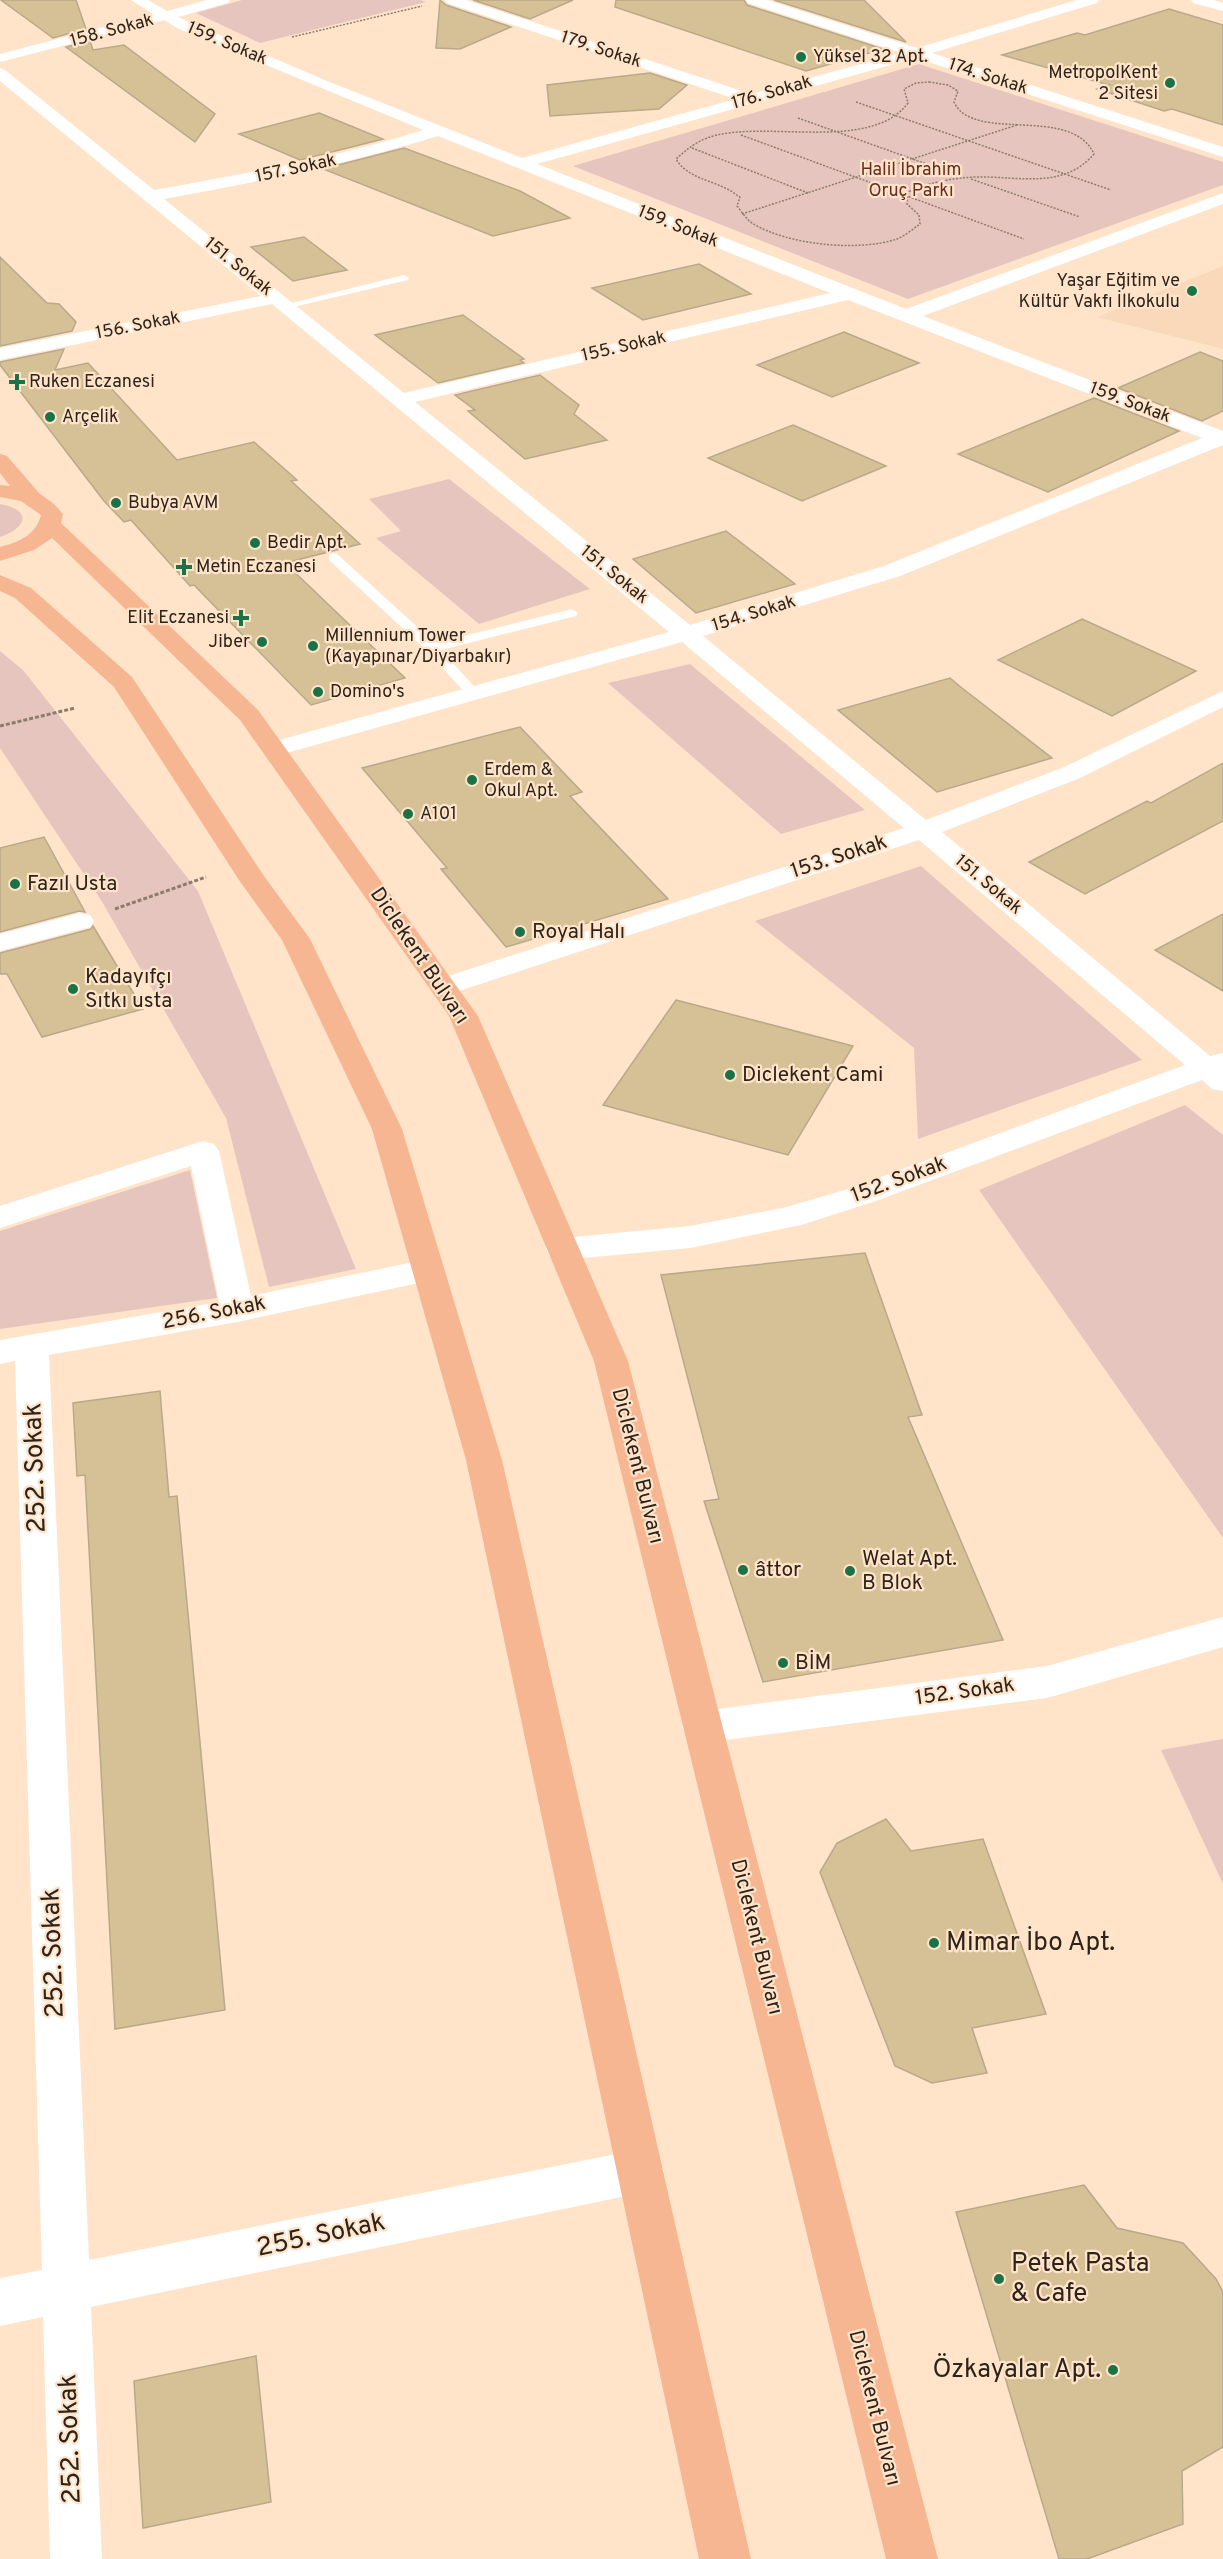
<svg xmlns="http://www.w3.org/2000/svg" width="1223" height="2559" viewBox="0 0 1223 2559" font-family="Overpass,sans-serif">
<rect width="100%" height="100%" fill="#ffe4ca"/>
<polygon fill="#fad9ba" points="1223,266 1223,349 1097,317"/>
<g fill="#e7c5bf">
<polygon points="242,0 420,0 426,2 260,43 196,13"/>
<polygon points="919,64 1223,162 1223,185 908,299 573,166"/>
<polygon points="449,479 590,589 479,624 376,538 401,531 369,499"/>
<path d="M 0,504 C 32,510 28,527 0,537 Z"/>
<polygon points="0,651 23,670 198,891 356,1269 269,1287 226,1118 101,900 0,748"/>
<polygon points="690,664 865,810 781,834 608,683"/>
<polygon points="921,866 1142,1060 918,1139 914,1048 755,921"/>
<polygon points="1185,1105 1223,1135 1223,1538 979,1190"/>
<polygon points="190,1170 217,1298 0,1329 0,1231"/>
<polygon points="1223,1739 1223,1884 1161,1750"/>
</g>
<g fill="#d6c095" stroke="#b9a98b" stroke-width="1.5">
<polygon points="1,0 76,0 86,29 53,38"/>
<polygon points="440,0 446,5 511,27 460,49 436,48"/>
<polygon points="473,0 573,0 530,19"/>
<polygon points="616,0 744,0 747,5 883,49 806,71 615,7"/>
<polygon points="774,0 864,0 906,42"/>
<polygon points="1169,9 1223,25 1223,125 1172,109 1164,111 1097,89 1109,85 1002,55 1077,33 1085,35"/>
<polygon points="90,41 93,50 124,45 215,114 195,142 66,47"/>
<polygon points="650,73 687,85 659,109 550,116 547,85"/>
<polygon points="319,113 383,139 300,160 239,134"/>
<polygon points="404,148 520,191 570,218 493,236 323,169"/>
<polygon points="304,237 347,270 293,281 251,247"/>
<polygon points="0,257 47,303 59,304 76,322 72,331 0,346"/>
<polygon points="699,264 751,294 643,320 592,288"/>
<polygon points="463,315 524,359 520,360 524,363 438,383 375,335"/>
<polygon points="844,332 919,363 832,397 757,365"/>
<polygon points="64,349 55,370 88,363 177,460 254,442 297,480 291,481 360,544 285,563 405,678 311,705 194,585 190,586 131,520 124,522 104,501 0,365 0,362"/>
<polygon points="1200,352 1223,361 1223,411 1202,421 1118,388"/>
<polygon points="540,375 579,405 574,414 607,440 525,459 468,411 475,410 455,395"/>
<polygon points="1094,398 1179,431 1048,492 958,454"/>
<polygon points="793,425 886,466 802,501 708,458"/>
<polygon points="726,531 795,584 696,613 633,559"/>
<polygon points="1082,619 1196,671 1112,716 998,660"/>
<polygon points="950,678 962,688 1052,758 937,792 838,710"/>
<polygon points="520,727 582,792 570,796 668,899 506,947 441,869 447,868 362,768"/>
<polygon points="1223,763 1223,821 1085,894 1029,862 1147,801 1151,803"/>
<polygon points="44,837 85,912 79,911 0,932 0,848"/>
<polygon points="1223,914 1223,991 1155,950"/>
<polygon points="93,926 143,1009 42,1037 7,974 0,974 0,953 91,929"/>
<polygon points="676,1000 853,1046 788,1155 603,1105"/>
<polygon points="865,1253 922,1415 908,1417 1003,1640 763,1682 704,1501 719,1499 661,1275"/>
<polygon points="160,1391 169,1497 177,1496 225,2010 115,2029 85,1475 77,1476 73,1403"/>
<polygon points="886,1819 911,1851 983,1839 1046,2014 972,2028 987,2073 932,2083 895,2066 820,1872 837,1843"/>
<polygon points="1084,2185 1117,2228 1183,2243 1216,2279 1223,2292 1223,2447 1182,2471 1183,2524 1087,2559 1059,2559 956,2212"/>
<polygon points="256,2356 271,2502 143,2528 134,2381"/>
</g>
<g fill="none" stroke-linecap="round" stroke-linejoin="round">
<g stroke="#8d7c6b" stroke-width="1.5" stroke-dasharray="2 1.5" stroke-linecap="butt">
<polyline points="292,37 422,6"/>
<path d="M 929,82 L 948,85 L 958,91 L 954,102 C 973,144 1071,104 1094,154 C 1063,190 1018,176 976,177 C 952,178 930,182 908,192 L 907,204 L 919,215 L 920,224 C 913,229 905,236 897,239 C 858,252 787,245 752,223 C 746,219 742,212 737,206 L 740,197 L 738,196 C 719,180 689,181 676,159 C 685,151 694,143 707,138 C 760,118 870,154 908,103 L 904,89 L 916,83 Z"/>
<polyline points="856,102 1111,190"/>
<polyline points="798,118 963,177"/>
<polyline points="741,135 1024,239"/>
<polyline points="692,148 808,193"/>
<polyline points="971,179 1080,217"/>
<polyline points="742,214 1017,125"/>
</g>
<g stroke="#8d7c6b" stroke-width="3" stroke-dasharray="4 2" stroke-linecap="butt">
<polyline points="0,726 75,708"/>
<polyline points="115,909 206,877"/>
</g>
<g fill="#fff" fill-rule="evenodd">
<polygon points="404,275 409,278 408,280 285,309 280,306"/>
<polygon points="333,553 337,554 435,643 572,609 578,613 576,616 441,650 480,693 473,697 468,696 427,651 329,560 329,554"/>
</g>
<g fill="#fff" fill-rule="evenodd">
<path d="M 131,0 L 148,0 L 167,11 L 207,0 L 230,0 L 228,3 L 178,17 L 327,81 L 522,158 L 735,99 L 447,3 L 445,0 L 466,0 L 751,94 L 901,53 L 748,3 L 746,0 L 767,0 L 917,48 L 1077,0 L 1099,0 L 1097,3 L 932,53 L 1223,147 L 1223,157 L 916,58 L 537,164 L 906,309 L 1223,193 L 1223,204 L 923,316 L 1223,431 L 1223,445 L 900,576 L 703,636 L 926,820 L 1062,768 L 1223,691 L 1223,707 L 1080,778 L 942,832 L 1210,1056 L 1223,1053 L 1223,1091 L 1212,1089 L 1202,1080 L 873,1202 L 801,1225 L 690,1248 L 562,1260 L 550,1257 L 546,1249 L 550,1241 L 562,1238 L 690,1226 L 787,1207 L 851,1188 L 1185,1065 L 919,840 L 453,993 L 443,996 L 433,993 L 429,987 L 433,981 L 904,828 L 682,642 L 283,754 L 274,757 L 265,754 L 261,749 L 265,744 L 669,632 L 272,304 L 0,360 L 0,348 L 261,296 L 0,81 L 0,68 L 5,70 L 154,190 C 245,174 335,158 423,130 L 179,29 L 164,20 L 0,62 L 0,54 L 153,14 ZM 438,136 L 830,293 L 404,393 L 164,199 C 257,182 348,164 438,136 ZM 848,300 L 1202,438 L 884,566 L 690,625 L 415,402 Z"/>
<polygon points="1191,0 1214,0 1223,3 1223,11 1193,3"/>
<polygon points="80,913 90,915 94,921 90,927 0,951 0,934"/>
<polygon points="203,1141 214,1144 219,1151 251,1296 428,1259 440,1262 444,1270 440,1278 428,1281 237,1322 49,1355 89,2260 641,2149 657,2155 664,2171 657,2187 641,2193 91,2307 102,2559 50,2559 43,2317 0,2326 0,2278 42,2270 15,1361 0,1364 0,1340 219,1302 191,1166 0,1228 0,1206"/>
<polygon points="1223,1617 1223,1647 1047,1698 702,1743 688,1738 682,1727 688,1716 702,1711 1047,1666"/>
</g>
<g fill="#f7b692" fill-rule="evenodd">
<path d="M 0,454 L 7,456 L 39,493 L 54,504 L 63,514 L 61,523 L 258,710 L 478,1016 L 628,1361 L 938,2559 L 886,2559 L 594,1361 L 449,1016 L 240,720 L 52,538 L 34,550 L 0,561 L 0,547 C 19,542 36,535 41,515 L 21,501 L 0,497 L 0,485 L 10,486 L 0,473 Z"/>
<polygon points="0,575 31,588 132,677 264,876 310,939 402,1129 502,1460 751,2559 699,2559 466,1460 372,1129 282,940 239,880 114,687 15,598 0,591"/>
</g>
</g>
<g fill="#1a7347" stroke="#ffe4ca" stroke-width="2">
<circle cx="801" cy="57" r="6"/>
<circle cx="1170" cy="83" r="6"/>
<circle cx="1192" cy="291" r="6"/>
<path d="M14 373h6v6h6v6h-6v6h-6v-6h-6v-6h6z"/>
<circle cx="50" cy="417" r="6"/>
<circle cx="116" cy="503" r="6"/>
<circle cx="255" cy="543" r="6"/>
<path d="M181 558h6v6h6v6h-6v6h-6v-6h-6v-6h6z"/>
<path d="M238 609h6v6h6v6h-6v6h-6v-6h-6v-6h6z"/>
<circle cx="262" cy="642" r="6"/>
<circle cx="313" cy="646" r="6"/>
<circle cx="318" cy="692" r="6"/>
<circle cx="472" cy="780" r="6"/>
<circle cx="408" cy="814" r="6"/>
<circle cx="15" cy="884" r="6"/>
<circle cx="520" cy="932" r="6"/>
<circle cx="73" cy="989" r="6"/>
<circle cx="730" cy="1075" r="6"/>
<circle cx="743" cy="1570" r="6"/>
<circle cx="850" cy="1571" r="6"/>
<circle cx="783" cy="1663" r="6"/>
<circle cx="934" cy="1943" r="6"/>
<circle cx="999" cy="2279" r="6"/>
<circle cx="1113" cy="2370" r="6"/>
</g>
<g text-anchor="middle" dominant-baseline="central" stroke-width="4.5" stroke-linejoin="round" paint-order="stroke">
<g font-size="18" fill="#2d231a" stroke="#ffe4ca">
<text transform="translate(112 31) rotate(-15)">158. Sokak</text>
<text transform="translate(227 44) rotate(23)">159. Sokak</text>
<text transform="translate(601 50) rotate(18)">179. Sokak</text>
<text transform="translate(988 77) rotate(18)">174. Sokak</text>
<text transform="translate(772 93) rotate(-16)">176. Sokak</text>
<text transform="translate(296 169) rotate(-12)">157. Sokak</text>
<text transform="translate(678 227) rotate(22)">159. Sokak</text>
<text transform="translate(238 267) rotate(39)">151. Sokak</text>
<text transform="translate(138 326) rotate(-11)">156. Sokak</text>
<text transform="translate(624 347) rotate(-13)">155. Sokak</text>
<text transform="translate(1130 403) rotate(21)">159. Sokak</text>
<text transform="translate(614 575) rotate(39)">151. Sokak</text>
<text transform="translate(754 614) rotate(-17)">154. Sokak</text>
<text transform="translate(988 885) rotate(40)">151. Sokak</text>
</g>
<g font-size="18" fill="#2d231a" stroke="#ffe4ca" text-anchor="start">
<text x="813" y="57">Yüksel 32 Apt.</text>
<text x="1158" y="73" text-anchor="end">MetropolKent<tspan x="1158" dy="21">2 Sitesi</tspan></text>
<text x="1180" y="281" text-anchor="end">Yaşar Eğitim ve<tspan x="1180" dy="21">Kültür Vakfı İlkokulu</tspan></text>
<text x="29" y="382">Ruken Eczanesi</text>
<text x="62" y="417">Arçelik</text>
<text x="128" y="503">Bubya AVM</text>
<text x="267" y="543">Bedir Apt.</text>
<text x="196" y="567">Metin Eczanesi</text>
<text x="229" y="618" text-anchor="end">Elit Eczanesi</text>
<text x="325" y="636">Millennium Tower<tspan x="325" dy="21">(Kayapınar/Diyarbakır)</tspan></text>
<text x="250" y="642" text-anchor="end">Jiber</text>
<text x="330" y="692">Domino's</text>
<text x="484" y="770">Erdem &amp;<tspan x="484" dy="21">Okul Apt.</tspan></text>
<text x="420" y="814">A101</text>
</g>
<g font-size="18" fill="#6a2b23" stroke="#ffe4ca">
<text x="911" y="170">Halil İbrahim<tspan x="911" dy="21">Oruç Parkı</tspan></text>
</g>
<g font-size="21" fill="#2d231a" stroke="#ffe4ca">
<text transform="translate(839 857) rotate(-18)">153. Sokak</text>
<text transform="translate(419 956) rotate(56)">Diclekent Bulvarı</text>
<text transform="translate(899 1180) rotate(-20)">152. Sokak</text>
<text transform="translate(214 1313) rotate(-11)">256. Sokak</text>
<text transform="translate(637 1466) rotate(76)">Diclekent Bulvarı</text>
<text transform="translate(965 1692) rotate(-8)">152. Sokak</text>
<text transform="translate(756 1937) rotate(76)">Diclekent Bulvarı</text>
<text transform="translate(874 2408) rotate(76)">Diclekent Bulvarı</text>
</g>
<g font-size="21" fill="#2d231a" stroke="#ffe4ca" text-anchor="start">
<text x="27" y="884">Fazıl Usta</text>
<text x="532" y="932">Royal Halı</text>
<text x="85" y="977">Kadayıfçı<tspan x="85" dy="24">Sıtkı usta</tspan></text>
<text x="742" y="1075">Diclekent Cami</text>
<text x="862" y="1559">Welat Apt.<tspan x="862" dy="24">B Blok</tspan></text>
<text x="755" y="1570">âttor</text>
<text x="795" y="1663">BİM</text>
</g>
<g font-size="26" fill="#2d231a" stroke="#ffe4ca">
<text transform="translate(36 1468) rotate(-92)">252. Sokak</text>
<text transform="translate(54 1953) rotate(-92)">252. Sokak</text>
<text transform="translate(321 2236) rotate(-12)">255. Sokak</text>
<text transform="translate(71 2439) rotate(-92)">252. Sokak</text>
</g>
<g font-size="26" fill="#2d231a" stroke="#ffe4ca" text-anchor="start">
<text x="946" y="1943">Mimar İbo Apt.</text>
<text x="1011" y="2264">Petek Pasta<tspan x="1011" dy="30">&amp; Cafe</tspan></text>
<text x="1101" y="2370" text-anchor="end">Özkayalar Apt.</text>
</g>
</g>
</svg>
